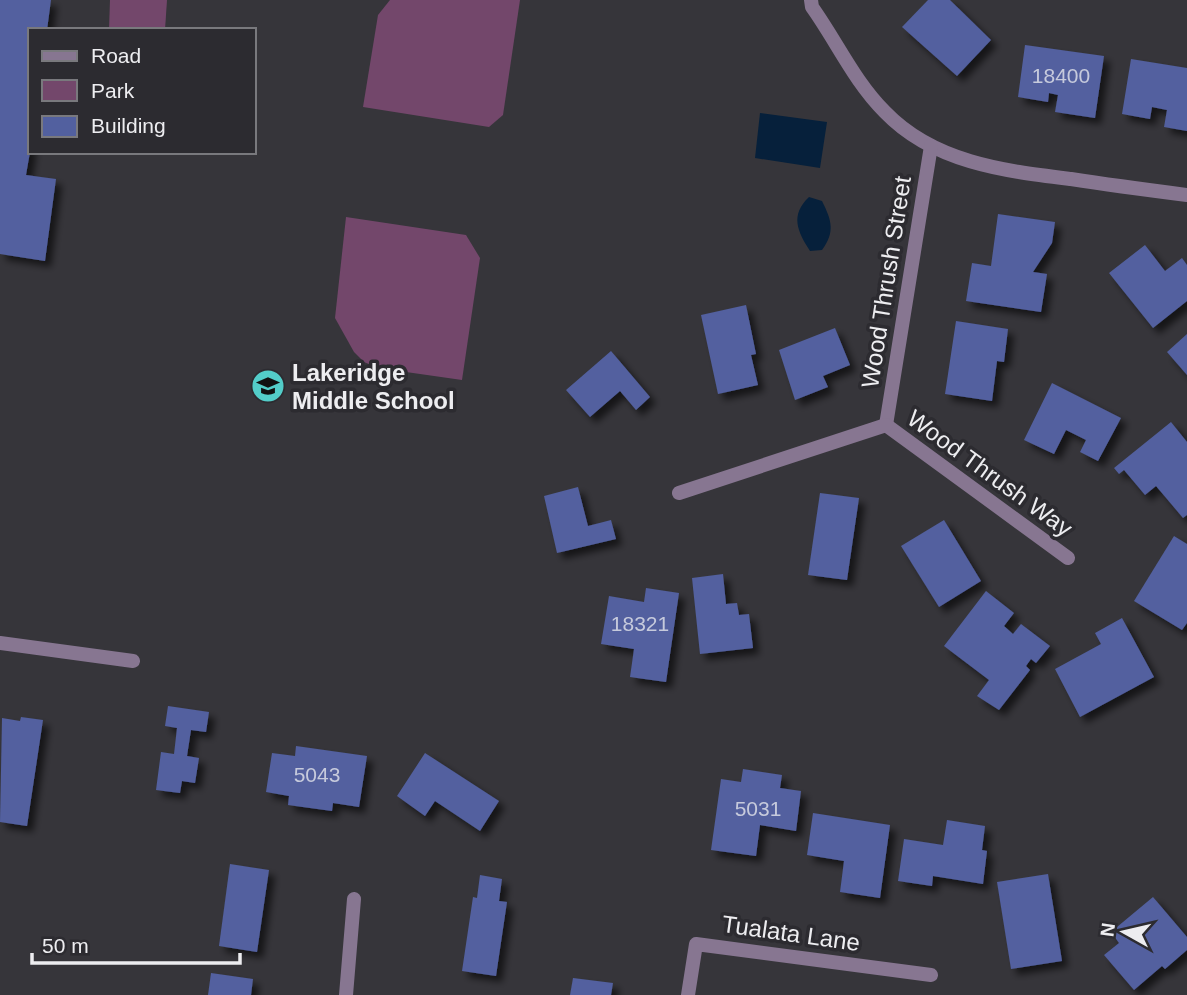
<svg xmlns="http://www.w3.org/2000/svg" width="1187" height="995" viewBox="0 0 1187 995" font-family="Helvetica,sans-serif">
<defs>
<filter id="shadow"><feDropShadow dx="6" dy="6" stdDeviation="3.5" flood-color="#0009"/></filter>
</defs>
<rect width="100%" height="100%" fill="#36353a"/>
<g fill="#73476b">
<polygon points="110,0 167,0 165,30 109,30"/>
<polygon points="390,0 520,0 503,115 489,127 363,107 378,15"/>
<polygon points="346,217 466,235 480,258 462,380 378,368 364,362 354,352 335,318"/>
</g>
<g fill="#06203b">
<polygon points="760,113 827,122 820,168 755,158"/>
<path d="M 809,197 L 822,201 C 832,221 835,232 822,250 L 810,251 C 797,231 790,215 809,197 Z"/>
</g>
<g fill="#52609f" filter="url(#shadow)">
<polygon points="0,0 51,0 47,30 30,30 30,152 26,175 56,179 45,261 0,254"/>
<polygon points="928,0 950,0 991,40 957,76 902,27"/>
<polygon points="1025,45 1104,56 1095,118 1055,112 1058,95 1049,93 1048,102 1018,97"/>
<polygon points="1131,59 1187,68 1187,131 1164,127 1167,110 1152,107 1150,119 1122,114"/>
<polygon points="998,214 1055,222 1052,243 1033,272 1047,274 1041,312 966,301 972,263 991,266"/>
<polygon points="1145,245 1165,271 1182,258 1187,265 1187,301 1153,328 1109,273"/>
<polygon points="746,305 756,354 751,355 758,385 718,394 701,315"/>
<polygon points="956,321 1008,329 1004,362 997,361 992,401 945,394"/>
<polygon points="835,328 850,365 823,376 828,387 795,400 779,350"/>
<polygon points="1187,334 1187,375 1167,352"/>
<polygon points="611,351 650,397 636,410 620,391 590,417 566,390"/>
<polygon points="1052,383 1121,418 1098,461 1080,452 1086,440 1066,430 1054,454 1024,440"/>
<polygon points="1171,422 1187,442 1187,515 1183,518 1156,486 1145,495 1124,470 1119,474 1114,468"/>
<polygon points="578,487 588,526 611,520 616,539 557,553 544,496"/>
<polygon points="820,493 859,498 847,580 808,575"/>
<polygon points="944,520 981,581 939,607 901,546"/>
<polygon points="1174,536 1187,544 1187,623 1182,630 1134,601"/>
<polygon points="723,574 726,604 737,603 739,615 749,614 753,648 700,654 692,578"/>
<polygon points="646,588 679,593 666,682 630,677 634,649 601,644 609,596 644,602"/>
<polygon points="986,591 1014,613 1004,626 1013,634 1021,624 1050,646 1036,663 1031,659 1026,666 1030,670 999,710 977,696 989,680 944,646"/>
<polygon points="1122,618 1154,677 1080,717 1055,669 1101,644 1095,633"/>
<polygon points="168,706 209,712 206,732 191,730 187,756 199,758 195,783 182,781 180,793 156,790 161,752 174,754 177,728 165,726"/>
<polygon points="21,717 43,720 27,826 0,822 2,718 20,721"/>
<polygon points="296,746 367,756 359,807 333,803 332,811 288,805 289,796 266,792 272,753 295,756"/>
<polygon points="425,753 499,801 480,831 435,801 425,816 397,796"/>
<polygon points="743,769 782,775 780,788 801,791 796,831 760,825 756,856 711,850 721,779 741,782"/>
<polygon points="813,813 890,825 880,898 840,892 844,861 807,855"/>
<polygon points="947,820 985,826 982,850 987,851 983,884 933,876 932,886 898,881 904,839 943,845"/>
<polygon points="230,864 269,870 257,952 219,946"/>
<polygon points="1048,874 1062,961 1011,969 997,882"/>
<polygon points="480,875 502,879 499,901 507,902 496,976 462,971 473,897 477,898"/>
<polygon points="1153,897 1187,937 1187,950 1165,969 1162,966 1134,990 1104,955 1119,943 1111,932"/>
<polygon points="211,973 253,979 251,995 208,995"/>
<polygon points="573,978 613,983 611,995 570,995"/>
</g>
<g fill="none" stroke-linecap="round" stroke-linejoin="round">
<g stroke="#877691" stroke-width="14">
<path d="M 811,0 L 812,7 C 837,42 854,81 885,112 C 934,163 1005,171 1071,179 C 1110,185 1148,190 1187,195"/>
<polyline points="886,425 931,146"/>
<polyline points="886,425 1068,558"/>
<polyline points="679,493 886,425"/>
<polyline points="0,643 133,661"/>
<polyline points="346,995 354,899"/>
<polyline points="688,995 696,944 931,975"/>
</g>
</g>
<defs>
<symbol id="school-disc" viewBox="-11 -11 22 22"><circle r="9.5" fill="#53cdc9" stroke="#2c2b30"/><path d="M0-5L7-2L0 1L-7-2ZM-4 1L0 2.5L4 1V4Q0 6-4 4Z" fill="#111"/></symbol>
</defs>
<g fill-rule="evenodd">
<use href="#school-disc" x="249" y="367" width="38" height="38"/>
</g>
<g text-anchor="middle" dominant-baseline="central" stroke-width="7" stroke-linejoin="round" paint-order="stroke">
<g font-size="21" fill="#c6cadc">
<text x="1061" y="75">18400</text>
<text x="640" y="623">18321</text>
<text x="317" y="774">5043</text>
<text x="758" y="808">5031</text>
</g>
<g font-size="24" fill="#ededf0" stroke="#2c2b30">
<text transform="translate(886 282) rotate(-81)">Wood Thrush Street</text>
<text transform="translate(990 473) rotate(36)">Wood Thrush Way</text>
<text transform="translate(791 933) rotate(8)">Tualata Lane</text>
</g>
<g font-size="24" font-weight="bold" fill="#ededf0" stroke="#2c2b30" text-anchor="start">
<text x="292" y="372">Lakeridge<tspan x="292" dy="28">Middle School</tspan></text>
</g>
</g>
<rect x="28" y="28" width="228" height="126" fill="#2c2b30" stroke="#79797d" stroke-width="2"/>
<rect x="42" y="51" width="35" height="10" fill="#877691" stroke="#79797d" stroke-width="2"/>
<text x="91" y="63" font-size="21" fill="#ededf0">Road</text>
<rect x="42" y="80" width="35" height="21" fill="#73476b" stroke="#79797d" stroke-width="2"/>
<text x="91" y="98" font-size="21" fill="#ededf0">Park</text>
<rect x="42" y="116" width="35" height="21" fill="#52609f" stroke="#79797d" stroke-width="2"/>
<text x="91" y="133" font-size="21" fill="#ededf0">Building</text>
<g transform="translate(1124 932) rotate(278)" stroke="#2c2b30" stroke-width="5" paint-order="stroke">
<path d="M0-5L12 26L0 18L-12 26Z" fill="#ededf0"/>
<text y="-10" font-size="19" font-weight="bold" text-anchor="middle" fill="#ededf0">N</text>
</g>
<path d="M32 953v10h208v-10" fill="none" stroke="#ededf0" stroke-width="3.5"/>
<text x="42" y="953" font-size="21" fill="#ededf0" stroke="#2c2b30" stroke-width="5" paint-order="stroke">50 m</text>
</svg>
